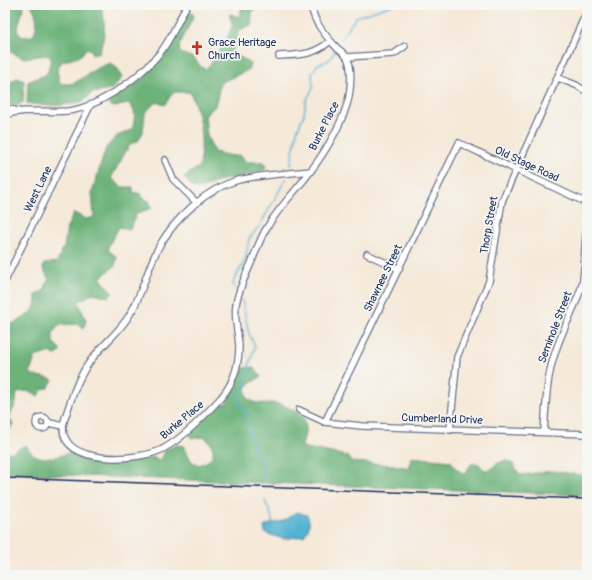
<svg xmlns="http://www.w3.org/2000/svg" width="592" height="580" viewBox="0 0 592 580" font-family="Pangolin,sans-serif">
<rect width="100%" height="100%" fill="#f6f6f2"/>
<filter id="ink" filterUnits="userSpaceOnUse"><feTurbulence type="fractalNoise" baseFrequency=".025" numOctaves="2"/><feDisplacementMap in="SourceGraphic" scale="8" xChannelSelector="R" yChannelSelector="G"/><feConvolveMatrix kernelMatrix="1 2 1 2 8 2 1 2 1" color-interpolation-filters="sRGB"/></filter>
<filter id="wash" filterUnits="userSpaceOnUse"><feTurbulence type="fractalNoise" baseFrequency=".012" numOctaves="4" result="noise"/><feDisplacementMap in="SourceGraphic" scale="16" xChannelSelector="R" yChannelSelector="G"/><feGaussianBlur stdDeviation="0.9" result="paint"/><feColorMatrix in="noise" values="0 0 0 0 0 0 0 0 0 0 0 0 0 0 0 0 0 1.4 0 .05"/><feComposite in="paint" operator="in"/></filter>
<g filter="url(#wash)">
<rect width="100%" height="100%" fill="#f5e9d8"/>
<g fill="#6cb279" stroke="#44706c">
<path d="M 5,5 L 24,5 L 17,31 L 22,37 L 33,36 C 38,26 38,15 31,5 L 100,5 C 107,20 105,38 99,53 L 92,55 L 91,50 L 87,48 L 79,57 L 61,62 L 57,71 L 60,83 C 77,88 84,74 98,68 C 102,66 106,65 110,63 L 118,69 L 122,78 L 111,90 L 91,93 C 90,95 88,98 85,100 C 72,107 41,106 27,103 L 28,82 L 47,74 L 51,59 L 47,55 L 23,58 L 5,49 L 5,33 L 8,28 L 7,9 L 5,8 Z"/>
<path d="M 243,5 L 256,5 L 252,13 L 251,25 L 239,30 L 232,52 L 250,63 L 248,70 L 220,83 L 216,105 L 205,116 L 207,135 L 214,152 L 231,156 L 240,155 L 246,162 L 264,162 L 266,169 C 251,174 237,177 222,180 C 214,182 204,190 195,188 C 190,187 187,181 184,177 L 200,166 C 203,140 201,116 190,92 L 173,92 L 165,105 L 156,102 L 145,113 L 143,132 L 138,141 L 130,144 L 111,178 L 122,187 L 133,187 L 133,192 L 141,194 L 143,199 L 149,201 L 152,208 L 137,213 L 130,229 L 119,227 L 108,247 L 109,251 L 117,257 L 115,266 L 100,278 L 113,293 L 109,297 L 93,293 L 78,302 L 86,320 L 84,329 L 77,324 L 59,325 L 53,333 L 53,342 L 61,350 L 58,354 L 55,355 L 50,352 L 35,357 L 30,373 C 37,378 45,376 53,380 L 48,388 L 43,389 L 38,396 L 29,391 L 17,392 L 16,403 L 9,418 L 13,424 L 5,436 L 5,323 C 13,327 27,316 33,310 C 36,306 36,300 36,295 L 45,290 L 46,283 L 49,280 L 43,268 L 44,264 L 57,262 L 60,256 L 61,250 L 64,248 L 67,227 L 74,213 L 86,219 L 94,217 L 92,192 L 106,148 L 117,136 L 132,130 C 135,119 137,110 128,103 L 116,107 L 110,106 L 108,100 L 121,91 L 132,87 L 151,70 L 168,48 L 186,14 L 190,12 L 194,15 L 179,46 L 180,53 L 194,58 L 201,67 L 206,69 C 213,62 230,36 232,26 C 233,21 229,19 230,14 L 239,17 Z"/>
<polygon points="17,78 24,81 23,102 18,105 5,105 5,86"/>
<path d="M 254,367 L 261,377 L 252,382 L 245,389 L 248,399 C 259,405 259,403 270,403 C 282,403 294,410 303,417 L 306,427 L 302,447 L 347,456 L 351,462 L 394,465 L 409,468 L 411,457 L 451,461 L 456,469 L 465,474 L 471,464 L 479,464 L 483,469 L 489,471 L 496,464 L 506,460 L 513,464 L 520,475 L 553,471 L 587,476 L 587,495 L 5,473 L 5,450 L 11,453 L 26,445 C 34,464 57,458 71,452 L 92,460 L 106,460 L 118,463 L 152,457 L 160,460 L 164,451 L 176,445 L 184,446 L 191,461 L 198,465 C 216,461 218,447 204,437 L 192,438 L 190,435 L 191,429 L 222,403 L 227,404 C 229,391 235,378 244,368 Z"/>
</g>
<path fill="#53b2d1" stroke="#377098" d="M 297,512 L 307,515 C 311,523 309,529 304,536 L 284,539 L 265,533 L 264,527 C 269,523 277,523 283,521 C 288,519 291,514 297,512 Z"/>
<g fill="none" stroke-linecap="round" stroke-linejoin="round">
<g stroke="#53b2d1" stroke-width="1.5">
<polyline points="341,39 356,17 393,5"/>
<polyline points="290,169 297,131 304,114 306,101 313,88 312,73 318,64 328,61 335,51"/>
<polyline points="236,290 233,284 234,280 245,261 249,239 260,225 286,179"/>
<polyline points="242,300 249,334 255,346 247,373 244,389 239,393 237,398 241,408 246,413 251,440 261,463 265,480"/>
<polyline points="265,501 270,512 273,523"/>
</g>
</g>
</g>
<g filter="url(#ink)">
<g fill="none" stroke-linecap="round" stroke-linejoin="round">
<defs>
<g id="minor">
<path d="M 311,5 C 314,23 325,35 337,48 C 341,51 346,55 348,59 C 351,67 351,80 350,89 C 348,115 326,151 310,172 C 296,191 278,208 266,229 C 260,239 256,251 252,261 C 246,275 238,290 236,305 C 234,319 238,332 239,346 C 239,367 232,387 217,402 C 202,418 183,438 163,449 C 139,461 61,467 63,426 C 64,420 67,412 69,406 C 74,390 80,374 91,360 C 104,343 123,329 133,309 C 144,288 149,263 161,243 C 177,217 206,190 235,181 C 259,174 286,174 311,171"/>
<path d="M 279,56 C 299,55 315,55 330,41"/>
<polyline points="347,57 394,54 405,46"/>
<polyline points="558,78 576,85 587,92"/>
<polyline points="5,108 18,111"/>
<path d="M 5,115 C 25,108 47,113 68,111 C 100,107 140,77 160,53 C 171,39 178,21 187,5"/>
<polyline points="165,160 173,179 197,203"/>
<polyline points="367,254 399,269"/>
<polyline points="5,281 90,106"/>
<polyline points="299,410 325,422 362,426 587,434"/>
<circle cx="42" cy="423" r="6"/>
<polyline points="325,422 459,143 587,203"/>
<polyline points="50,423 63,426"/>
<polyline points="450,430 457,357 489,281 502,201 587,11"/>
<path d="M 544,432 C 546,406 546,379 555,353 C 562,330 575,309 582,285 C 586,267 583,248 587,230"/>
</g>
</defs>
<use href="#minor" stroke="#677089" stroke-width="8"/>
<use href="#minor" stroke="#fff" stroke-width="5.5"/>
<polyline stroke="#1b2f5e" stroke-width="1.5" points="5,478 587,499"/>
</g>
</g>
<defs>
<symbol id="church-bare" viewBox="-9 -9 18 18"><path d="M-1.2-6h2.4v3.5h3.3v2.4h-3.3V6h-2.4V-.1h-3.3v-2.4h3.3Z" fill="#c8321e" stroke="#f6f6f2" stroke-width="2.5" paint-order="stroke"/></symbol>
</defs>
<g fill-rule="evenodd">
<use href="#church-bare" x="187" y="38" width="20" height="20"/>
</g>
<g text-anchor="middle" dominant-baseline="central" stroke-width="3.5" stroke-linejoin="round" paint-order="stroke">
<g font-size="11" fill="#1b2f5e" stroke="#f6f6f2" text-anchor="start">
<text x="208" y="42">Grace Heritage<tspan x="208" dy="13">Church</tspan></text>
</g>
<g font-size="11" fill="#1b2f5e" stroke="#f6f6f2">
<text transform="translate(324 126) rotate(-63)">Burke Place</text>
<text transform="translate(527 164) rotate(25)">Old Stage Road</text>
<text transform="translate(38 189) rotate(-64)">West Lane</text>
<text transform="translate(489 225) rotate(-80)">Thorp Street</text>
<text transform="translate(383 278) rotate(-64)">Shawnee Street</text>
<text transform="translate(555 327) rotate(-69)">Seminole Street</text>
<text transform="translate(442 419) rotate(2)">Cumberland Drive</text>
<text transform="translate(182 420) rotate(-40)">Burke Place</text>
</g>
</g>
<rect width="592" height="580" fill="none" stroke="#f6f6f2" stroke-width="20"/>
</svg>
